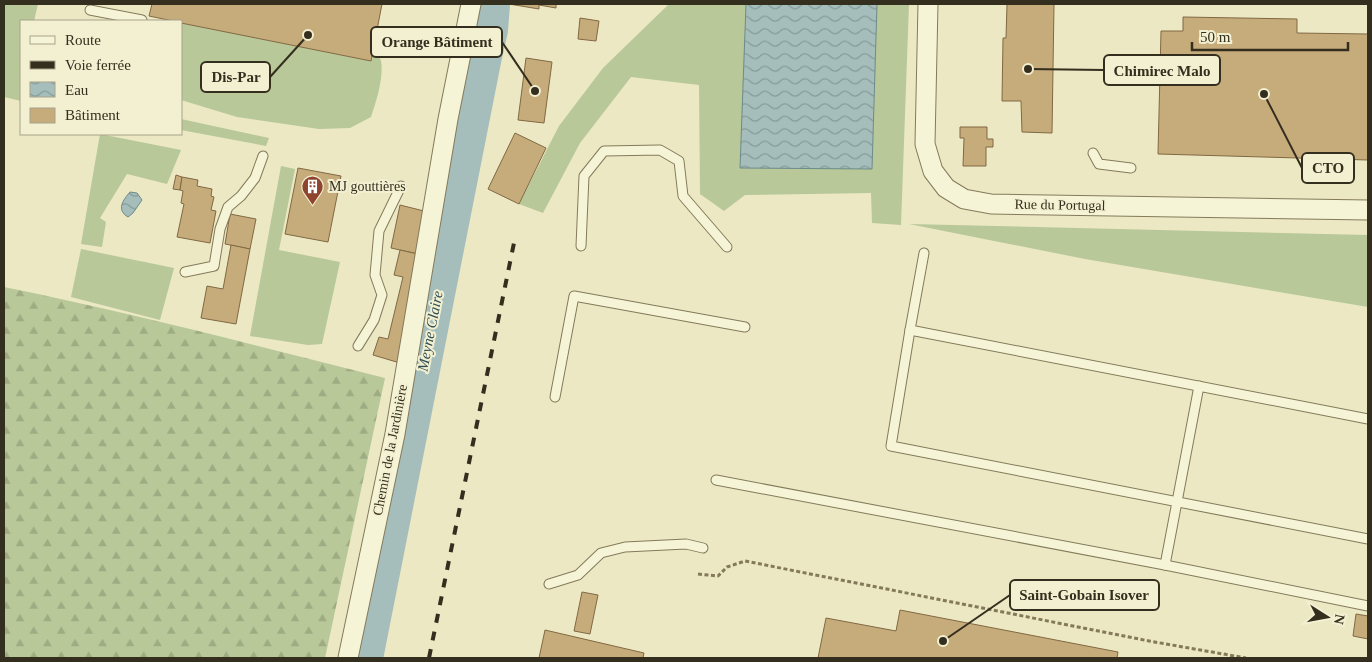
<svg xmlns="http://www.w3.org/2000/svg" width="1372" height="662" viewBox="0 0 1372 662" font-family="'Times New Roman',serif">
<defs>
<pattern id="forest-firs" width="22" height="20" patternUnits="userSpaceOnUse" patternTransform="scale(1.25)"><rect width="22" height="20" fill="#b8c898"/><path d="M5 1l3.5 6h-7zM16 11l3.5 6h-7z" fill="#9fac83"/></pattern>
<pattern id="water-waves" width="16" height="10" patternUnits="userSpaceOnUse" patternTransform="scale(1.25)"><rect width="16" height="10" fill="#a5bebc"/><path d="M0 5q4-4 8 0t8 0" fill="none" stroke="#879b98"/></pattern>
</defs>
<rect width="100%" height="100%" fill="#ebe8c3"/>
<g fill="#b8c898">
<polygon points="5,4 38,4 34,21 21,21 21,101 4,97"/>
<polygon points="669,4 909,4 901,225 872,223 871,193 745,195 724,211 700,194 699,85 631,77 580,143 543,213 519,204 559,126 603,68"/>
<path d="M 181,23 L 371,61 L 374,47 C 376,51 380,57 381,61 C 384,78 376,102 371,117 L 350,128 L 319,129 L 237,117 L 181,100 Z"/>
<polygon points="181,119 269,138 266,146 181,130"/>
<polygon points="100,134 181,150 167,184 127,174 100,218 106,222 102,247 81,244"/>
<polygon points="281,166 295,169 279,250 340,262 322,344 308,345 250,336"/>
<polygon points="909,224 1368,235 1368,307 1085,259"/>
<polygon points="81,249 174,268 160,320 71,297"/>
</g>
<path fill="url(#forest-firs)" d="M 4,287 C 132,313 258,346 385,378 L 325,658 L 4,658 Z"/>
<g fill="url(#water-waves)" stroke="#6d8b8a">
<polygon points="746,4 877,4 872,169 740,168"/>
<path d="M 130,192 L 137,193 L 142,200 L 133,213 L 128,217 C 116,210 123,200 130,192 Z"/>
</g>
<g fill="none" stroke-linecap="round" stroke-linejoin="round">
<polyline stroke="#a5bebc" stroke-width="38" points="364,658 483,56 489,30 491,4"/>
</g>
<g fill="#c6ab7b" stroke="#816943">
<polygon points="152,4 382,4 371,61 181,23 181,21 173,21 149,16"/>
<polygon points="509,4 556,4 556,8 539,5 539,9"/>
<polygon points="1007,4 1054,4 1052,133 1022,132 1021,101 1002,101 1003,38 1006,38"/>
<polygon points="1183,17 1297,19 1297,33 1368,34 1368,160 1158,154 1161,31 1183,31"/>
<polygon points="580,18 599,21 596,41 578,39"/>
<polygon points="526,58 552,62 544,123 518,120"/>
<polygon points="960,127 987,127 987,139 993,139 993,147 986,147 986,166 963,166 964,138 960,138"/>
<polygon points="515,133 546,148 519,204 488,189"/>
<polygon points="298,168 341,176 328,242 285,234"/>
<polygon points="176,175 182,177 180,190 173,189"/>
<polygon points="182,177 198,180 197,186 212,189 211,196 214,197 211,210 216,211 210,243 177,237 184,204 181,203 183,191 180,190"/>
<polygon points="400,205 428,212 418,254 391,248"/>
<polygon points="230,214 256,219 250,249 225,244"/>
<polygon points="231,245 250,249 236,324 201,318 207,286 223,289"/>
<polygon points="400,250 418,254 409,293 414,295 400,363 373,355 379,337 388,339 403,277 394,275"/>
<polygon points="582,592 598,595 590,634 574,631"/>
<polygon points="900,610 1118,652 1117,658 818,658 826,618 896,631"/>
<polygon points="1356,614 1368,616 1368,639 1353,636"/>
<polygon points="545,630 644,653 643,658 539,658"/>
</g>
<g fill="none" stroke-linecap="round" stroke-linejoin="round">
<defs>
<g id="service">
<polyline points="90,10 142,20"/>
<polyline points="1093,153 1099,164 1131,168"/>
<polyline points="581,246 584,176 604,151 660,150 679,161 683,196 727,247"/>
<polyline points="924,253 910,330 1368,419"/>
<polyline points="185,272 214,266 220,229 228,207 241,196 255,178 263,156"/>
<polyline points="910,330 891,446 1368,539"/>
<polyline points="358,346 374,320 382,295 375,275 379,231 401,186"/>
<polyline points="555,397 574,296 745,327"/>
<polyline points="716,480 1165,565 1199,386"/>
<polyline points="1165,565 1368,606"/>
<polyline points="549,584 578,575 601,553 625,547 686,544 703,548"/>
</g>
<g id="minor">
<polyline points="928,4 925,144 933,171 946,188 964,199 991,204 1368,210"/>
<polyline points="348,658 395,434 448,119 471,4"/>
</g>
</defs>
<use href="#service" stroke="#847a5b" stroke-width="11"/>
<use href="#minor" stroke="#847a5b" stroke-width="21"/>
<polyline stroke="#847a5b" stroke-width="3" stroke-dasharray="4 2.5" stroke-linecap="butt" points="698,574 718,576 727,567 745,561 1149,641 1246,658"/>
<use href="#service" stroke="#f6f4d6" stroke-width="9"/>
<use href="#minor" stroke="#f6f4d6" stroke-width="19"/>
<polyline stroke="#342e1e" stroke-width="4" stroke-dasharray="9 9" stroke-linecap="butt" points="429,658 515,238"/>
</g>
<defs>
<symbol id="building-pin" viewBox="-11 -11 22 30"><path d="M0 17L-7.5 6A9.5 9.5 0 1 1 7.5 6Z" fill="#8e442f" stroke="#f3f0d2"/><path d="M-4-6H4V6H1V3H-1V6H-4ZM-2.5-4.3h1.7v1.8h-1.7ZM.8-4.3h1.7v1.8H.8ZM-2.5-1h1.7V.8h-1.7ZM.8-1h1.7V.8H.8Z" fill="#fff"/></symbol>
</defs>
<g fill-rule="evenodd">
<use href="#building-pin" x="300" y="174" width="25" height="34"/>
</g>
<g text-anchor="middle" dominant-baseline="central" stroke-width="4" stroke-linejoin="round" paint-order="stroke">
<g font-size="14" fill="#342e1e" stroke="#f3f0d2" text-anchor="start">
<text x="329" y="186">MJ gouttières</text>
</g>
<g font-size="14" fill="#342e1e" stroke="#f3f0d2">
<text transform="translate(1060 205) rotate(1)">Rue du Portugal</text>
<text transform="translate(390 450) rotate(-79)">Chemin de la Jardinière</text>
</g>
<g font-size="15" font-style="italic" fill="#2e4d53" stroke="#f3f0d2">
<text transform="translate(430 331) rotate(-79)">Meyne Claire</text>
</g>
</g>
<path fill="none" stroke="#342e1e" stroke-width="2" d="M535 91L502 42M1028 69L1104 70M308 35L270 77M1264 94L1302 168M943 641L1010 595"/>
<g fill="#342e1e" stroke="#f3f0d2" stroke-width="2">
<circle cx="535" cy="91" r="5"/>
<circle cx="1028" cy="69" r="5"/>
<circle cx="308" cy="35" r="5"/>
<circle cx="1264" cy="94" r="5"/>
<circle cx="943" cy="641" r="5"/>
</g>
<g fill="#f3f0d2" stroke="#342e1e" stroke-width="2">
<rect x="371" y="27" width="131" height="30" rx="5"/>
<rect x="1104" y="55" width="116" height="30" rx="5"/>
<rect x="201" y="62" width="69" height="30" rx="5"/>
<rect x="1302" y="153" width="52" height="30" rx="5"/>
<rect x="1010" y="580" width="149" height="30" rx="5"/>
</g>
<g font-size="15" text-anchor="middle" font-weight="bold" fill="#342e1e">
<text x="437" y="47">Orange Bâtiment</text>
<text x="1162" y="76">Chimirec Malo</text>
<text x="236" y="82">Dis-Par</text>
<text x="1328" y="173">CTO</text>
<text x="1084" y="600">Saint-Gobain Isover</text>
</g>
<rect width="1372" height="662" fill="none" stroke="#342e1e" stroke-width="10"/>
<rect x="20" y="20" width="162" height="115" fill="#f3f0d2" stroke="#a7a28a"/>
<rect x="30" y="36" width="25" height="8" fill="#f6f4d6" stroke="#a7a28a"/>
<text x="65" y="45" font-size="15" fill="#342e1e">Route</text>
<rect x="30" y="61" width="25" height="8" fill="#342e1e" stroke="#a7a28a"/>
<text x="65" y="70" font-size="15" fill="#342e1e">Voie ferrée</text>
<rect x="30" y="82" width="25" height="15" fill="url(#water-waves)" stroke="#a7a28a"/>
<text x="65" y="95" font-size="15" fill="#342e1e">Eau</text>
<rect x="30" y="108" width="25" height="15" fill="#c6ab7b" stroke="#a7a28a"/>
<text x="65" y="120" font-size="15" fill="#342e1e">Bâtiment</text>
<g transform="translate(1327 617) rotate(101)" stroke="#f3f0d2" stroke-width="4" paint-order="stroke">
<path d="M0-4L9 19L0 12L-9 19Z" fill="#342e1e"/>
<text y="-8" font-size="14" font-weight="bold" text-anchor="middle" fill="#342e1e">N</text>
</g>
<path d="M1192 42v8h156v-8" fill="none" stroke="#342e1e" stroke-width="2.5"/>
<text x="1200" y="42" font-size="15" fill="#342e1e" stroke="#f3f0d2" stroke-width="4" paint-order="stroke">50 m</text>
</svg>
